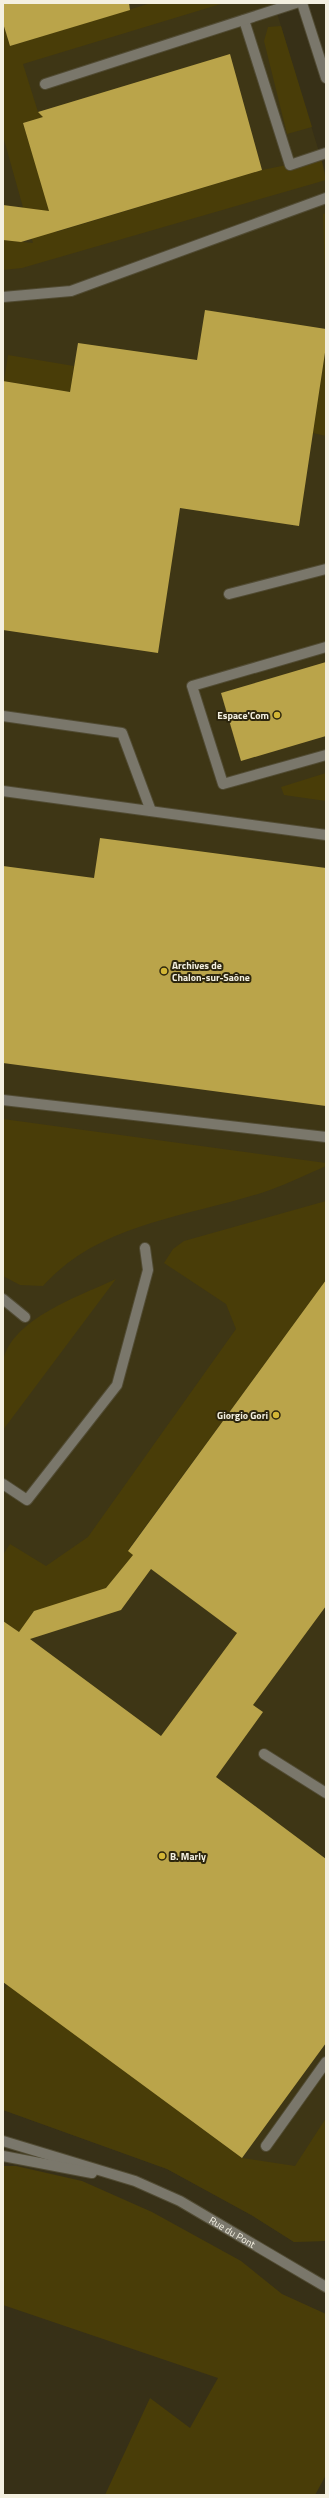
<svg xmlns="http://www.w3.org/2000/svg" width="329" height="2498" viewBox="0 0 329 2498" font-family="'Titillium Web',sans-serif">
<rect width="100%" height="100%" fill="#373017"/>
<polygon fill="#3e3615" points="3,3 274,3 326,175 326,2241 294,2242 253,2216 167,2169 3,2110"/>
<g fill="#493d08">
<polygon points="151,3 224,3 23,64 38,112 43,117 23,123 56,232 262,170 321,158 326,180 22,268 3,270 3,240 33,243 3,136 3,24 10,46"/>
<polygon points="281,26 312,127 287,134 264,41 268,27"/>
<polygon points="326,213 326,303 323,214"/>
<polygon points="326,347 326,436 313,433"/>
<polygon points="8,355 74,366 70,392 4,381"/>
<polygon points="326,773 326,801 284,795 281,787"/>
<path d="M 3,1119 L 326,1163 L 326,1166 C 307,1174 289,1183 270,1190 C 192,1217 101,1221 43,1286 L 20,1285 L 3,1276 Z"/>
<polygon points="326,1201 326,1280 128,1550 133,1555 106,1588 19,1632 3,1621 3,1555 10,1544 46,1566 88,1537 236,1329 226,1304 164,1263 173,1249 184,1241"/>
<path d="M 116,1279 L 3,1430 C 3,1408 0,1383 3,1362 C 10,1319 82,1295 116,1279 Z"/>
<polygon points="8,1985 242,2158 295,2166 326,2118 326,2241 294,2242 253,2216 167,2169 3,2110 3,1992"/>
<polygon points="3,2166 16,2166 82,2181 152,2212 241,2261 282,2294 326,2314 326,2475 315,2495 105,2495 150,2398 190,2428 218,2378 3,2305"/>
</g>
<g fill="#baa44a" fill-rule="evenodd">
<polygon points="3,3 129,3 130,10 10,46 3,23"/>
<polygon points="230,54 262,170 21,242 3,240 3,205 49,211 23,123 43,117 38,112"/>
<polygon points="205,310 326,329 326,346 299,526 180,508 158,653 3,630 3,381 70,392 78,343 197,360"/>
<polygon points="326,662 326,736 241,761 221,693"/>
<polygon points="100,838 326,868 326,1106 3,1063 3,866 94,878"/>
<path d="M 326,1280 L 326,1606 L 253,1705 L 263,1712 L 216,1777 L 326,1859 L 326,2043 L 242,2158 L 3,1982 L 3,1621 L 19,1632 L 34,1611 L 106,1588 L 133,1555 L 128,1551 ZM 151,1569 L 237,1633 L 161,1736 L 30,1639 L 121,1610 Z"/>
</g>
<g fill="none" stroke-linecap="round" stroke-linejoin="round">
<defs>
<g id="minor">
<polyline points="302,3 326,78"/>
<polyline points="244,20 290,165 326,153"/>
<polyline points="45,84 296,3"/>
<polyline points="3,297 71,291 326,198"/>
<polyline points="229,594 326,569"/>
<polyline points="326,647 192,686 223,784 326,755"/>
<polyline points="3,716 122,733 151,811"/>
<polyline points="3,791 326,835"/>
<polyline points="3,1100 326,1137"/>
<polyline points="3,1299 25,1317"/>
<polyline points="3,1484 27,1500 117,1385 148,1270 145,1248"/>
<polyline points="264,1754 326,1793"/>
<path id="s1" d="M 3,2141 L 135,2181 L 180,2201 L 326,2287"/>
<polyline points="266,2146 326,2062"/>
<polyline points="3,2156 92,2173"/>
</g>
</defs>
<use href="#minor" stroke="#514b33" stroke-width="12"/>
<use href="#minor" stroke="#7a776b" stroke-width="10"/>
</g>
<g fill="#d3b635" stroke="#2d260d" stroke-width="1.5">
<circle cx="277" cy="715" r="4"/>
<circle cx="164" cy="971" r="4"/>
<circle cx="276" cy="1415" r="4"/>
<circle cx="162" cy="1856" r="4"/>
</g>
<g text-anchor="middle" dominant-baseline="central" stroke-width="4" stroke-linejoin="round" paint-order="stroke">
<g font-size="10" font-weight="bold" fill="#f4f0e1" stroke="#2d260d" text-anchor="end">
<text x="269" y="715">Espace'Com</text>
<text x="172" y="965" text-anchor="start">Archives de<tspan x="172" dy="12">Chalon-sur-Saône</tspan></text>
<text x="268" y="1415">Giorgio Gori</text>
<text x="170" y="1856" text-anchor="start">B. Marly</text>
</g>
<g font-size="10" fill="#f4f0e1" stroke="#2d260d">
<text stroke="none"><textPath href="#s1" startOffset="248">Rue du Pont</textPath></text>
</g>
</g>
<rect width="329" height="2498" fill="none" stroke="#f4f0e1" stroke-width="8"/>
</svg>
